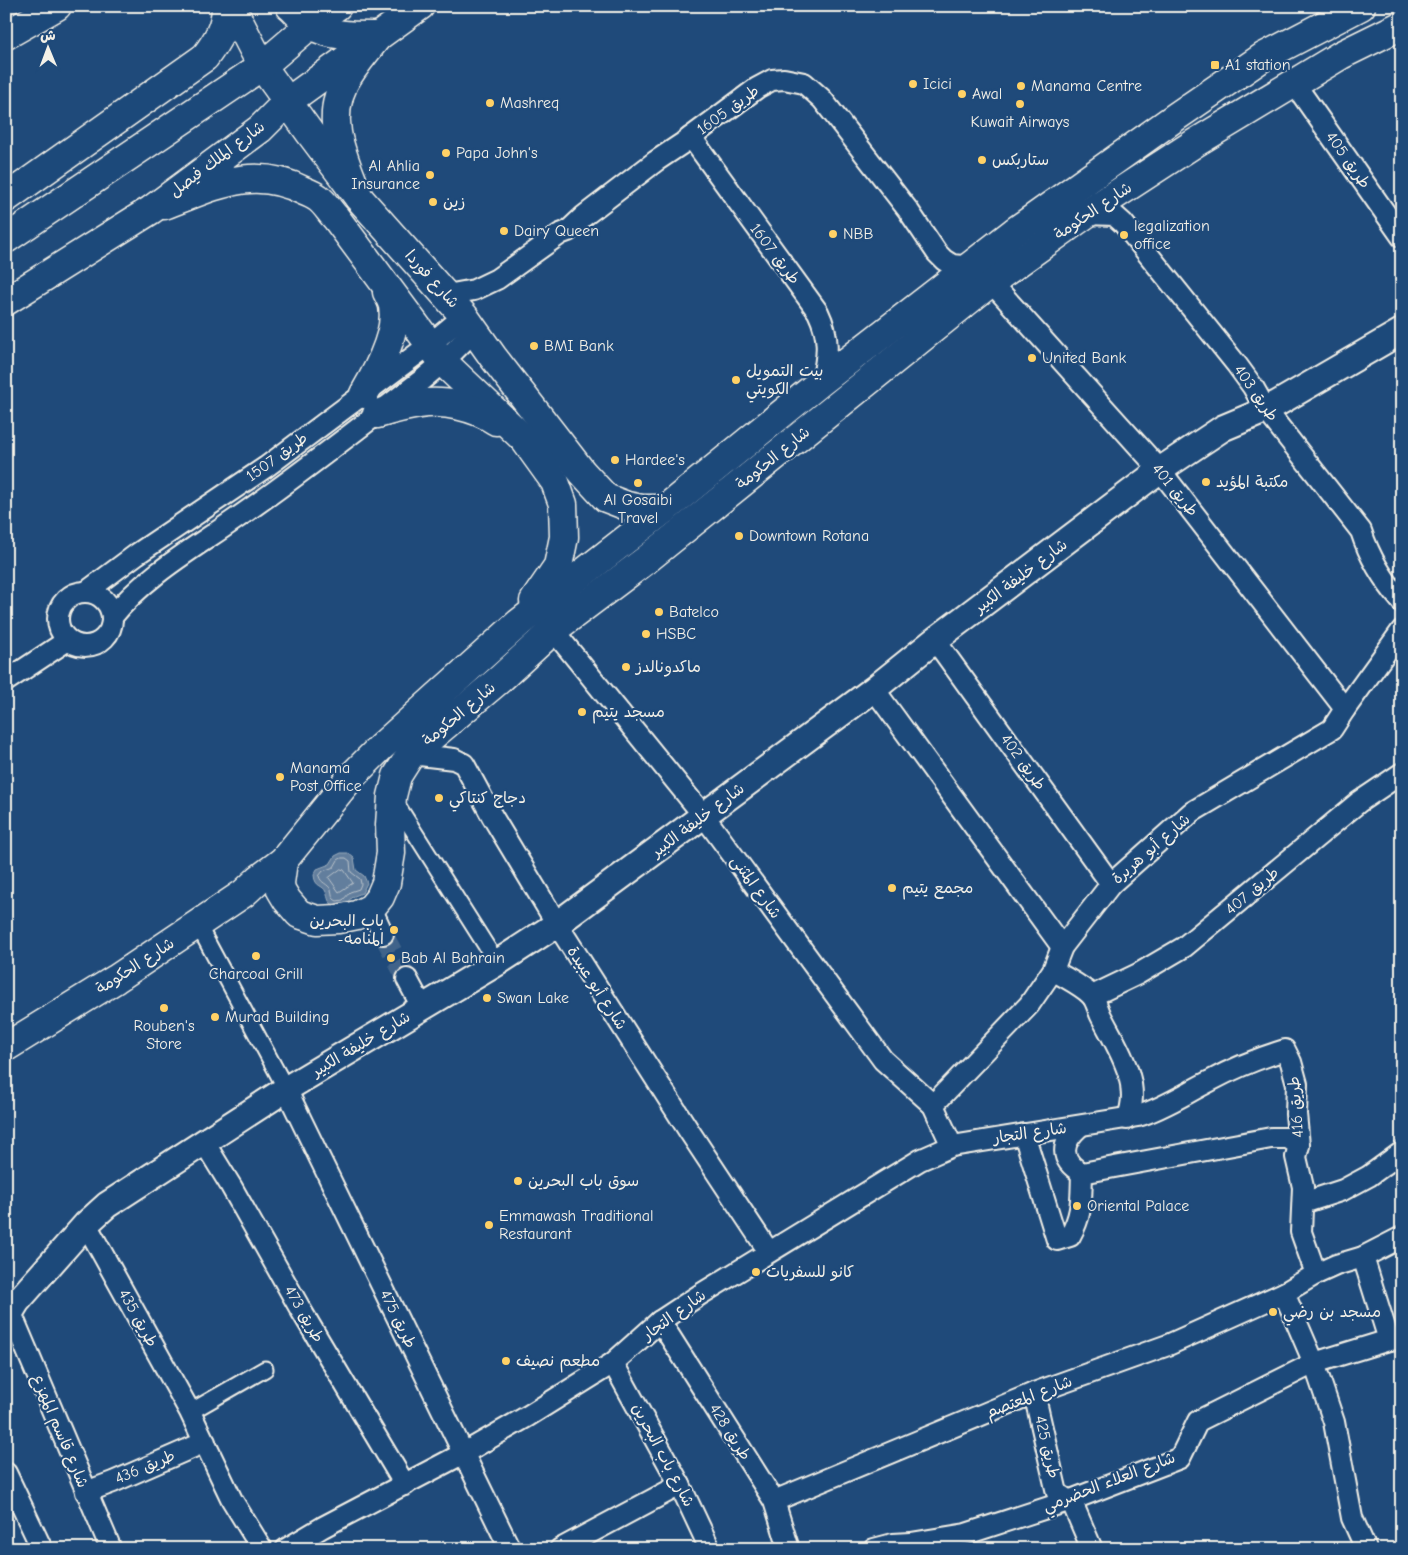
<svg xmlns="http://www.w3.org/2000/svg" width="1408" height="1555" viewBox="0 0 1408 1555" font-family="'Comic Neue','Playpen Sans Arabic',sans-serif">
<rect width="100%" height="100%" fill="#1f4a7a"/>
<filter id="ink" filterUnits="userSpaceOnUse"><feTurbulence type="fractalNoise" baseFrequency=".02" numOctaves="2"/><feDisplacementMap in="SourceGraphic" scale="10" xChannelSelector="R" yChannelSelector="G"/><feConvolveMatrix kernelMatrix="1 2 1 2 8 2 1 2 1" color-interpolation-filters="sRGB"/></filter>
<g filter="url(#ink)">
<path fill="#627e9d" stroke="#9cacbb" d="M 341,853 L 348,853 L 354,858 L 356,870 L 364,876 L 367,883 L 362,893 L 352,897 L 346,904 L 335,906 C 327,902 329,899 326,892 C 323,884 315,888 314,875 L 317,869 L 330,864 L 335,856 Z"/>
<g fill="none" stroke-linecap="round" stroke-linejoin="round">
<g stroke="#bac3ca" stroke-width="1">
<path d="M 342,858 L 346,858 L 350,861 L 351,872 L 360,879 L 361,884 L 359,889 L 350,892 L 343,900 L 337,901 C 331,898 333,896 331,890 C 328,883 321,884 319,876 L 323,871 L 334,867 L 338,860 Z"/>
<polygon points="341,869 344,870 353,883 339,892 329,878"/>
</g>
<polyline stroke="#3f638a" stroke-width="20" stroke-dasharray="20 10" stroke-linecap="butt" points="383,934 407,979"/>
<defs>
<g id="pedestrian">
<polyline points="394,800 497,963"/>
<polyline points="198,925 286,1089"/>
<polyline points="190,1412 265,1369"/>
</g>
<g id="minor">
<polyline points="1294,83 1402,237"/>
<path d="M 691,137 L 818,312 C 830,337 828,355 822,381"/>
<path d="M 1086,214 L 1114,215 L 1123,223 L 1237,365 L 1253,387 L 1266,410 L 1361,531 C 1369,556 1385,582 1402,602"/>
<polyline points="991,282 1160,470 1345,709"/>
<polyline points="447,295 474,290 497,279 560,234 568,231 584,216 656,161 683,143 757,88 772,80 784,79 804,83 822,99 908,210 937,253 944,260 952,265 962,266 971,265"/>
<polyline points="86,592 137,554 266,467 429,345 464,316"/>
<circle cx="85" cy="619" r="27"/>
<path d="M 112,617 C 146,575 193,549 237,518 C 301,474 362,425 423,379 L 443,362 L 475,330"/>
<polyline points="553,630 704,816 883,1060 933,1105 952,1146"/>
<polyline points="935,640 1111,884"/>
<polyline points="6,681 68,640"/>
<polyline points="874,689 1062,947"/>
<polyline points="411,754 454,759 464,764 492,816 557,924 689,1131 769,1252"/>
<polyline points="371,908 383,934"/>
<path d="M 1053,970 C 1065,978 1081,985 1091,995 C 1096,1000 1098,1010 1101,1016 C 1117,1047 1143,1084 1127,1119"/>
<polyline points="407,979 422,1007"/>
<polyline points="1092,996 1138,974 1184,947 1359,802 1402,773"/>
<polyline points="286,1089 510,1549"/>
<polyline points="933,1105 1029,1005 1053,970 1062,947 1111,884 1192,812 1332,729 1345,709 1402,630"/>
<path d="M 1079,1127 C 1061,1143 1059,1160 1082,1173 L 1271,1138 L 1288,1138 L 1299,1145"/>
<path d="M 1024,1134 L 1057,1240 L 1070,1236 C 1083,1213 1081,1198 1082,1173"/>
<polyline points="204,1142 231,1186 302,1312 405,1485"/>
<polyline points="1303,1203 1343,1190 1369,1176 1402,1152"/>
<polyline points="86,1224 190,1412 232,1500 262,1549"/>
<polyline points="1363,1257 1389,1340"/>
<polyline points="1284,1293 1314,1363 1334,1422 1352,1518 1366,1549"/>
<polyline points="11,1313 111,1549"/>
<polyline points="660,1321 774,1501 789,1549"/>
<polyline points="613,1363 680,1485 710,1549"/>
<polyline points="1034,1393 1057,1493 1066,1499 1071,1500 1092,1549"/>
<polyline points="6,1473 42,1549"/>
<polyline points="86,1492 113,1482 205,1442"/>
<polyline points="774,1501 1034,1393 1168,1345 1284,1293 1316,1274 1336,1265 1363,1257 1402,1237"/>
<path d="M 286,1549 L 323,1527 L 464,1453 L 528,1416 L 613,1363 L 660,1321 L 701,1294 L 920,1160 L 952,1146 L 1138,1116 C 1164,1108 1186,1093 1210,1081 C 1234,1068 1259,1058 1285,1050 L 1291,1062 L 1297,1084 L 1296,1114 L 1299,1145 L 1296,1157 L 1303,1187 L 1301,1232 L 1316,1274"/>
<polyline points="560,1549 680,1485"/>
<polyline points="874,1549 893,1544 911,1543 966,1534 1071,1500 1180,1458 1198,1421 1314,1363 1389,1340 1402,1339"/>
</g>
<polyline id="tertiary" points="6,1320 17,1302 86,1224 107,1205 286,1089 497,963 557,924 874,689 935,640 1160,470 1223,428 1266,410 1402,331"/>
<g id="secondary">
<polyline points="231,6 262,66 310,133 359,198 464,316 493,357 582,472 606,498 627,506 642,509 665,509"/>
<path d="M 164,205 C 213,187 253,164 304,191 C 309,193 314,195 318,198 C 325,203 330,212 336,218 L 443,362 L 524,439 L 555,482 L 563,504 L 564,537 L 558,566 L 534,601"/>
<path d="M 364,394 C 377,372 398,333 393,306 C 392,301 389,296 387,292"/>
<path d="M 377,414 C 391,410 406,406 420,404 C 444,400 476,407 496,421"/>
<polyline points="283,861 280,883 281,890 287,900 299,914 317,920 338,919 357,915 371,908 380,897 386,883 391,853 390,825 392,796 397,776 411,754 500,679 553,630 646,560 991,282 1086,214 1195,143 1341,55 1402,25"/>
<polyline points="6,1047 116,979 244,893 259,879 283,861 351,777 381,747 519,623 665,509 822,381 1014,232 1177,116 1263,57 1361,6"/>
</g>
<g id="trunk">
<path d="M 290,6 C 297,12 304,21 311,25 C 332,37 355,36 378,36"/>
<polyline points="262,66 310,25 337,6"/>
<polyline points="287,102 420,6"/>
<path d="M 359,198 C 345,160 324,123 344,83 C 353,66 367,51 378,36"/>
</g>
<g id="motorway">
<polyline points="6,35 57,6"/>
<path d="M 6,198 L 205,57 C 217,41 226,27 226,6"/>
<polyline points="6,239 262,66"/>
<polyline points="6,301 151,210 260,129 287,102"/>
</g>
</defs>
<use href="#pedestrian" stroke="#f4f1e8" stroke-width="19"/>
<use href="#minor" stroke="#f4f1e8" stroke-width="24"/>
<use href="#tertiary" stroke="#f4f1e8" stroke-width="29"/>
<use href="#secondary" stroke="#f4f1e8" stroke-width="31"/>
<use href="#trunk" stroke="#f4f1e8" stroke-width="31"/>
<use href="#motorway" stroke="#f4f1e8" stroke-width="31"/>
<use href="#pedestrian" stroke="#1f4a7a" stroke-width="15"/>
<use href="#minor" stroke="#1f4a7a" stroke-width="20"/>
<use href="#tertiary" stroke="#1f4a7a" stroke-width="25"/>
<use href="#secondary" stroke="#1f4a7a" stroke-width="28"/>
<use href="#trunk" stroke="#1f4a7a" stroke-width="28"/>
<use href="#motorway" stroke="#1f4a7a" stroke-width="28"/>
</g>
</g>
<g fill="#ffd166" stroke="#1f4a7a" stroke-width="2">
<rect x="1210" y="60" width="10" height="10" rx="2.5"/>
<circle cx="913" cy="84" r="5"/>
<circle cx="1021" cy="86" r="5"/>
<circle cx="962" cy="94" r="5"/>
<circle cx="490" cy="103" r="5"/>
<circle cx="1020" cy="104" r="5"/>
<circle cx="446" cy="153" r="5"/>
<circle cx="982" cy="160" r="5"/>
<circle cx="430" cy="175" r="5"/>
<circle cx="433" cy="202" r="5"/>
<circle cx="504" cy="231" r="5"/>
<circle cx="833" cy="234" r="5"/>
<circle cx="1124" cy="235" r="5"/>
<circle cx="534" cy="346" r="5"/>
<circle cx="1032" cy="358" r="5"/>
<circle cx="736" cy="380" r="5"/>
<circle cx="615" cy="460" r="5"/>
<circle cx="1206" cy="482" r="5"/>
<circle cx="638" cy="483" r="5"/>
<circle cx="739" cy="536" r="5"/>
<circle cx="659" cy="612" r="5"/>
<circle cx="646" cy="634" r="5"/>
<circle cx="626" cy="667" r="5"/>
<circle cx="582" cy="712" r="5"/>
<circle cx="280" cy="777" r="5"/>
<circle cx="439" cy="798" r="5"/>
<circle cx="892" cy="888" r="5"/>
<circle cx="394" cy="930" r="5"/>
<circle cx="256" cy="956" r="5"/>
<circle cx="391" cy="958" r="5"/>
<circle cx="487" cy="998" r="5"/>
<circle cx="164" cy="1008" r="5"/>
<circle cx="215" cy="1017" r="5"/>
<circle cx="518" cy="1181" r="5"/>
<circle cx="1077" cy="1206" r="5"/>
<circle cx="489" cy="1225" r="5"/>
<circle cx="756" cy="1272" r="5"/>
<circle cx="1273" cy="1312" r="5"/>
<circle cx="506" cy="1361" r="5"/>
</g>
<g text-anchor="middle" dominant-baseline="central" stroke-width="4.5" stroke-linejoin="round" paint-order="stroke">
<g font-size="16" fill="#f4f1e8" stroke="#1f4a7a" text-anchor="start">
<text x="1225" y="65">A1 station</text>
<text x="923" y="84">Icici</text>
<text x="1031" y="86">Manama Centre</text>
<text x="972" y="94">Awal</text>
<text x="500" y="103">Mashreq</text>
<text x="1020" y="122" text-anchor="middle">Kuwait Airways</text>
<text x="456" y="153">Papa John's</text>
<text x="992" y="160">ستاربكس</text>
<text x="420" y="166" text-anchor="end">Al Ahlia<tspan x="420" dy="18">Insurance</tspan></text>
<text x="443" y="202">زين</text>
<text x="1134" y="226">legalization<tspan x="1134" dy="18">office</tspan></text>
<text x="514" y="231">Dairy Queen</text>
<text x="843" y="234">NBB</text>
<text x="544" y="346">BMI Bank</text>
<text x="1042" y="358">United Bank</text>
<text x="746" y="371">بيت التمويل<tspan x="746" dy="18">الكويتي</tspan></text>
<text x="625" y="460">Hardee's</text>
<text x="1216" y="482">مكتبة المؤيد</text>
<text x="638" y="500" text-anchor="middle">Al Gosaibi<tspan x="638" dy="18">Travel</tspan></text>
<text x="749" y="536">Downtown Rotana</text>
<text x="669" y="612">Batelco</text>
<text x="656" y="634">HSBC</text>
<text x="636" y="667">ماكدونالدز</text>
<text x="592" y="712">مسجد يتيم</text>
<text x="290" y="768">Manama<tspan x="290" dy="18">Post Office</tspan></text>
<text x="449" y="798">دجاج كنتاكي</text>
<text x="902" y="888">مجمع يتيم</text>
<text x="384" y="921" text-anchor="end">باب البحرين<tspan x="384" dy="18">-المنامه</tspan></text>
<text x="401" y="958">Bab Al Bahrain</text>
<text x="256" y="974" text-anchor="middle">Charcoal Grill</text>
<text x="497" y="998">Swan Lake</text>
<text x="225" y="1017">Murad Building</text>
<text x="164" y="1026" text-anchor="middle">Rouben's<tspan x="164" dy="18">Store</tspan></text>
<text x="528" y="1181">سوق باب البحرين</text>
<text x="1087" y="1206">Oriental Palace</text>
<text x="499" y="1216">Emmawash Traditional<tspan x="499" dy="18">Restaurant</tspan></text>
<text x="766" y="1272">كانو للسفريات</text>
<text x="1283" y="1312">مسجد بن رضي</text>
<text x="516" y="1361">مطعم نصيف</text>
</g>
<g font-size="16" fill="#f4f1e8" stroke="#1f4a7a">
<text transform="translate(728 110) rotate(-36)">طريق 1605</text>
<text transform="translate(217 159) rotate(-37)">شارع الملك فيصل</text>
<text transform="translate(1348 160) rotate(55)">طريق 405</text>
<text transform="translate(1093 211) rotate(-34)">شارع الحكومة</text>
<text transform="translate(775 254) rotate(53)">طريق 1607</text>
<text transform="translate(432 279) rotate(48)">شارع فوردا</text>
<text transform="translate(1256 393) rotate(55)">طريق 403</text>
<text transform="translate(277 457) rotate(-36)">طريق 1507</text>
<text transform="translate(773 458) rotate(-39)">شارع الحكومة</text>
<text transform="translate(1175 490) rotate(51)">طريق 401</text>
<text transform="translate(1021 576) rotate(-37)">شارع خليفة الكبير</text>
<text transform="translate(459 714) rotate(-40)">شارع الحكومة</text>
<text transform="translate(1023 762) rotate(54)">طريق 402</text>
<text transform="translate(698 820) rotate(-37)">شارع خليفة الكبير</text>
<text transform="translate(1151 849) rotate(-41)">شارع أبو هريرة</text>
<text transform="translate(756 887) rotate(54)">شارع المثنى</text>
<text transform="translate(1252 891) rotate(-40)">طريق 407</text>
<text transform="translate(135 966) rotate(-33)">شارع الحكومة</text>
<text transform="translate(597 988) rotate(57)">شارع أبو عبيدة</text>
<text transform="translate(361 1044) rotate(-31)">شارع خليفة الكبير</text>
<text transform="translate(1296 1107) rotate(-94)">طريق 416</text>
<text transform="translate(1030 1133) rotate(-8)">شارع التجار</text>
<text transform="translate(304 1314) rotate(60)">طريق 473</text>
<text transform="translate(674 1315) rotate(-36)">شارع التجار</text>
<text transform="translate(138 1318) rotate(61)">طريق 435</text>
<text transform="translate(398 1319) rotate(64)">طريق 475</text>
<text transform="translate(1029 1397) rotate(-21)">شارع المعتصم</text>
<text transform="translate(60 1431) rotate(67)">شارع قاسم المهزع</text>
<text transform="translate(730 1432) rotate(58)">طريق 428</text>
<text transform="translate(1047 1447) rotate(77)">طريق 425</text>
<text transform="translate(663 1455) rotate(62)">شارع باب البحرين</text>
<text transform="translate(145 1467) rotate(-23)">طريق 436</text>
<text transform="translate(1109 1482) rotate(-21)">شارع العلاء الحضرمي</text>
</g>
</g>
<rect width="1408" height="1555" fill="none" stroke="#1f4a7a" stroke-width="25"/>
<rect x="12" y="12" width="1383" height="1530" fill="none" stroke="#f4f1e8" stroke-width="2" filter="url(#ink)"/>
<g transform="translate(48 48) rotate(359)" stroke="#1f4a7a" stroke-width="4" paint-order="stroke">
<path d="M0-4L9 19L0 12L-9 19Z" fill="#f4f1e8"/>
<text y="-8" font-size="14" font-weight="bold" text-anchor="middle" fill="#f4f1e8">ش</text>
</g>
</svg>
